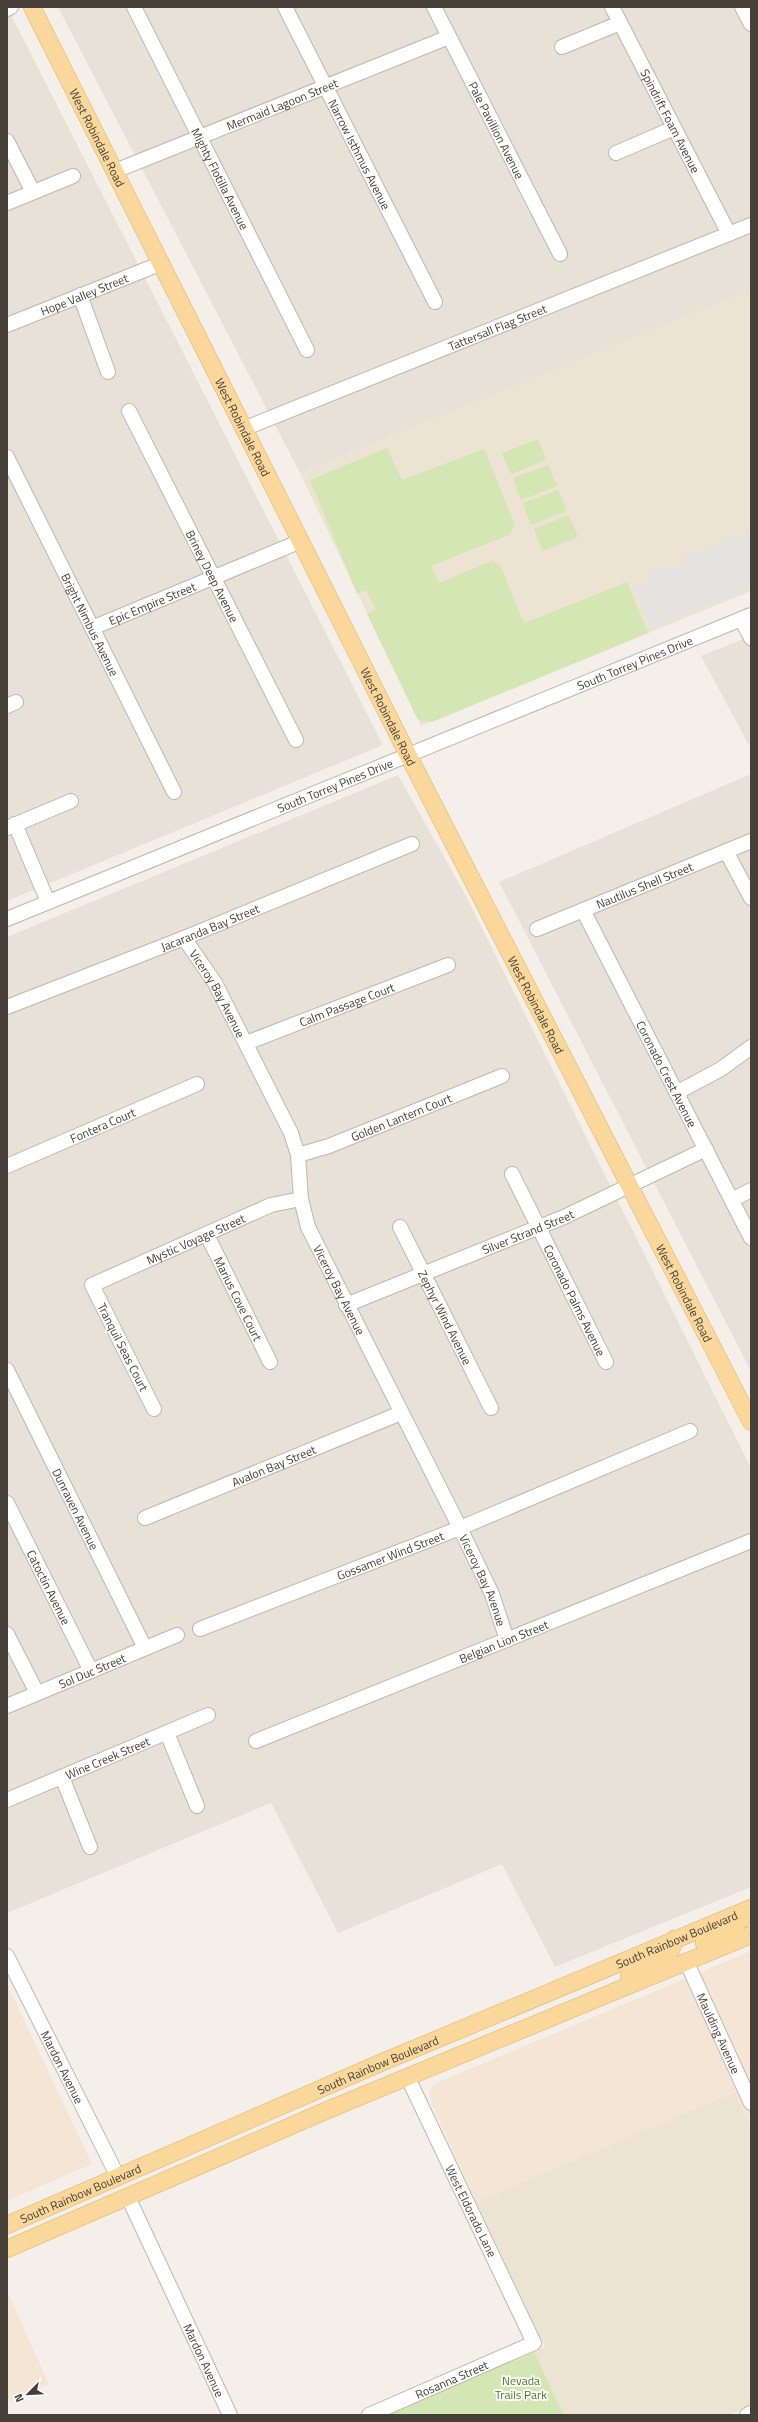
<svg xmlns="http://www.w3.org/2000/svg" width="758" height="2422" viewBox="0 0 758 2422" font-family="'Titillium Web',sans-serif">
<rect width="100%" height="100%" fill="#f4f0e9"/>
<g fill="#e8e1d7">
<polygon points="7,7 383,745 7,901"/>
<polygon points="58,7 751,7 751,291 300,473"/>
<polygon points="751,636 751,749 701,656"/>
<polygon points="751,774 751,1371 499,882"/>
<polygon points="398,775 466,896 751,1468 751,1887 555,1967 502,1864 338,1933 271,1803 7,1913 7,937"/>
</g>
<g fill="#f5e5d5">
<polygon points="751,1951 751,2127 735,2092 476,2202 431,2102 429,2090 436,2083"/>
<polygon points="7,1984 92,2164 7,2201"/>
<polygon points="7,2291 49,2384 7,2402"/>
</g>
<g fill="#ece3d3">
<polygon points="751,290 751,591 421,726 300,473"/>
<polygon points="735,2092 751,2127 751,2405 729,2415 564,2415 534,2352 545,2347 476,2202"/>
</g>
<g fill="#d4e6b3">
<polygon points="538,439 546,460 511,474 502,453"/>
<polygon points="387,448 402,480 484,449 515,525 509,535 431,566 439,583 492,561 500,565 524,623 627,582 648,633 432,722 418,720 367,614 376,609 366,590 357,594 310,480"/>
<polygon points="548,465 557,486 521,500 513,478"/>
<polygon points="558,490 567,511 531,525 523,503"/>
<polygon points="569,515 578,537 542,551 534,529"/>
<polygon points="534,2352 564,2415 387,2415"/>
</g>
<polygon fill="#e5e3e0" points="751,530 751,588 652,629 634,586 650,580 647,574 665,565 669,572 686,565 683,557"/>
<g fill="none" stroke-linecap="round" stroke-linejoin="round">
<defs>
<g id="minor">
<path id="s1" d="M 134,7 L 307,350"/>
<path id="s2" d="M 285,7 L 435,302"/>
<path id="s3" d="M 434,7 L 560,254"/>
<path id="s4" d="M 612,7 L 729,234"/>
<polyline points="742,7 751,24"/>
<polyline points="7,9 11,7"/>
<polyline points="562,47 620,23"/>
<polyline points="7,141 33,192"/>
<polyline points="616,153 674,128"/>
<path id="s5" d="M 115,171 L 449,37"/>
<polyline points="7,203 73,176"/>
<polyline points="80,295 108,372"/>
<path id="s6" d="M 7,325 L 162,263"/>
<path id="s7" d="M 129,411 L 296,740"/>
<path id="s8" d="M 243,429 L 751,225"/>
<path id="s9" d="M 7,457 L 174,792"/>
<polyline points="741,619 751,638"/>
<path id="s10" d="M 92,628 L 301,541"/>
<polyline points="7,706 16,702"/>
<polyline points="15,824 48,902"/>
<polyline points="7,828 71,801"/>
<polyline points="726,851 751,898"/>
<path id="s11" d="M 583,910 L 751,1238"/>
<path id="s12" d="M 7,919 L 751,615"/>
<path id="s13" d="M 537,929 L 751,841"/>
<path id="s14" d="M 184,938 L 215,983 L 291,1133 L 298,1155 L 301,1199 L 308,1227 L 460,1528 L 492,1594 L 507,1640"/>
<path id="s15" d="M 7,1007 L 184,938 L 412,844"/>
<path id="s16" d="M 246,1043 L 448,965"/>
<polyline points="678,1092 721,1069 751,1047"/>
<path id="s17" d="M 298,1155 L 329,1146 L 502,1076"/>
<path id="s18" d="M 7,1166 L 197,1084"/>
<path id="s19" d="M 512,1174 L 606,1362"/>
<polyline points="732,1200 751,1190"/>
<path id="s20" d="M 400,1227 L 491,1408"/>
<path id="s21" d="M 207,1235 L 270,1362"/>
<path id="s22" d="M 346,1305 L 564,1217 L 706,1149"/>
<path id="s23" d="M 7,1370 L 145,1648"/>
<path id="s24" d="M 154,1409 L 92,1285 L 271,1205 L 301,1199"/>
<path id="s25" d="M 7,1503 L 91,1671"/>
<path id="s26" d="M 145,1518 L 401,1413"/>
<path id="s27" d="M 200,1629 L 460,1528 L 690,1431"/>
<polyline points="7,1634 37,1693"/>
<path id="s28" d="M 7,1706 L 177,1635"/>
<polyline points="167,1733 197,1806"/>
<path id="s29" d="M 256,1741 L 751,1541"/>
<polyline points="62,1777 90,1847"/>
<path id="s30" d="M 7,1800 L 208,1715"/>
<path id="s31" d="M 7,1956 L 118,2177"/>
<path id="s32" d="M 687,1963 L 751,2103"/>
<path id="s33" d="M 128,2197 L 230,2415"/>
<path id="s34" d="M 369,2415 L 534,2343 L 408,2078"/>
<polyline points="747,2415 751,2413"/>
</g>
<g id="major">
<path id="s35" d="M 32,7 L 408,755 L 751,1422"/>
<polyline points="704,1943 730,1931 750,1910"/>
<path d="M 629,1976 C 645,1964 673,1963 674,1939"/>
<path id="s36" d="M 7,2225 L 378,2064 L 751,1908"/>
<polyline points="7,2249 330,2109 751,1935"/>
</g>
</defs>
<use href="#minor" stroke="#bfb6ac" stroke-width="16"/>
<use href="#major" stroke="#e0b26b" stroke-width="18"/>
<use href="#minor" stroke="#fff" stroke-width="14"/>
<use href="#major" stroke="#fad79b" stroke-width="17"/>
</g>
<g text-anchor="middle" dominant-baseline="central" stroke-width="3.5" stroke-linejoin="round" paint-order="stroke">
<g font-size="12" fill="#474038" stroke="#fff">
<text stroke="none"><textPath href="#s5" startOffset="180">Mermaid Lagoon Street</textPath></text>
<text stroke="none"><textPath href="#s4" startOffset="128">Spindrift Foam Avenue</textPath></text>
<text stroke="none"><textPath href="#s3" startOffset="138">Pale Pavillion Avenue</textPath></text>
<text stroke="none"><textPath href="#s35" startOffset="146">West Robindale Road</textPath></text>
<text stroke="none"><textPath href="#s2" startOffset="165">Narrow Isthmus Avenue</textPath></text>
<text stroke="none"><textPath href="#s1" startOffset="192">Mighty Flotilla Avenue</textPath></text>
<text stroke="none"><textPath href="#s6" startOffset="83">Hope Valley Street</textPath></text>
<text stroke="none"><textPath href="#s8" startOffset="274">Tattersall Flag Street</textPath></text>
<text stroke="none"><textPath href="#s35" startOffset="470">West Robindale Road</textPath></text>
<text stroke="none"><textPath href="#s7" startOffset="185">Briney Deep Avenue</textPath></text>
<text stroke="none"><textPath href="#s10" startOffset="65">Epic Empire Street</textPath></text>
<text stroke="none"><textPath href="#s9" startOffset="187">Bright Nimbus Avenue</textPath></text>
<text stroke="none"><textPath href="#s12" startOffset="678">South Torrey Pines Drive</textPath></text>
<text stroke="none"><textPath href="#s35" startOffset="794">West Robindale Road</textPath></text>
<text stroke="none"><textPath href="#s12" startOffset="354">South Torrey Pines Drive</textPath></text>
<text stroke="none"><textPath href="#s13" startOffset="116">Nautilus Shell Street</textPath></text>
<text stroke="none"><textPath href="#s15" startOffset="218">Jacaranda Bay Street</textPath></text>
<text stroke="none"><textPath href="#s14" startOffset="65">Viceroy Bay Avenue</textPath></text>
<text stroke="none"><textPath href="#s16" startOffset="108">Calm Passage Court</textPath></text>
<text stroke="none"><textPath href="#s35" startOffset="1118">West Robindale Road</textPath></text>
<text stroke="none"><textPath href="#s11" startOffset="184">Coronado Crest Avenue</textPath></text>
<text stroke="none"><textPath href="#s17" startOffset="110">Golden Lantern Court</textPath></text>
<text stroke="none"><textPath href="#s18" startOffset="104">Fontera Court</textPath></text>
<text stroke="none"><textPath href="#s22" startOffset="196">Silver Strand Street</textPath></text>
<text stroke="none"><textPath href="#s24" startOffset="252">Mystic Voyage Street</textPath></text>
<text stroke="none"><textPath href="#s14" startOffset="389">Viceroy Bay Avenue</textPath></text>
<text stroke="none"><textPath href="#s35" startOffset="1442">West Robindale Road</textPath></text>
<text stroke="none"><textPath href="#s21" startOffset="71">Marius Cove Court</textPath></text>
<text stroke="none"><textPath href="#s19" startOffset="141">Coronado Palms Avenue</textPath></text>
<text stroke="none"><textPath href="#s20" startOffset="101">Zephyr Wind Avenue</textPath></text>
<text transform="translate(123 1347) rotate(63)">Tranquil Seas Court</text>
<text stroke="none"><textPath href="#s26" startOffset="139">Avalon Bay Street</textPath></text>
<text stroke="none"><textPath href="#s23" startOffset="155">Dunraven Avenue</textPath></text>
<text stroke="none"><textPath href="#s27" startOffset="204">Gossamer Wind Street</textPath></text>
<text stroke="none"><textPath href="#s14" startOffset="713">Viceroy Bay Avenue</textPath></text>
<text stroke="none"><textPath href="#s25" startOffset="94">Catoctin Avenue</textPath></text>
<text stroke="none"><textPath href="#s29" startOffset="267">Belgian Lion Street</textPath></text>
<text stroke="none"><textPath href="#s28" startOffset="92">Sol Duc Street</textPath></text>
<text stroke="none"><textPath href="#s30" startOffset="109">Wine Creek Street</textPath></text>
<text stroke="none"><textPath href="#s36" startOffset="728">South Rainbow Boulevard</textPath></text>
<text stroke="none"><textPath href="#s32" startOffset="77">Maulding Avenue</textPath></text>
<text stroke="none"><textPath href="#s36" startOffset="404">South Rainbow Boulevard</textPath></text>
<text stroke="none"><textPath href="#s31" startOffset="124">Mardon Avenue</textPath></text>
<text stroke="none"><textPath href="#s36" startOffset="80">South Rainbow Boulevard</textPath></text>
<text transform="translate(471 2211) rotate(64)">West Eldorado Lane</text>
<text stroke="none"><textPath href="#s33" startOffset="180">Mardon Avenue</textPath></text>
<text stroke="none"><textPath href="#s34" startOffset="90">Rosanna Street</textPath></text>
</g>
<g font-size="12" fill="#50772c" stroke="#fff">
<text x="521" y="2380">Nevada<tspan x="521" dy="14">Trails Park</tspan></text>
</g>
</g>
<rect width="758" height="2422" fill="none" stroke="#474038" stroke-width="16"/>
<g transform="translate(28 2394) rotate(246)" stroke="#ffffff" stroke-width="3" paint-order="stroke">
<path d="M0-3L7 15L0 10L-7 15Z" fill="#474038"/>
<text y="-6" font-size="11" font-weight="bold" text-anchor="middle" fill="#474038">N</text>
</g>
</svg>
